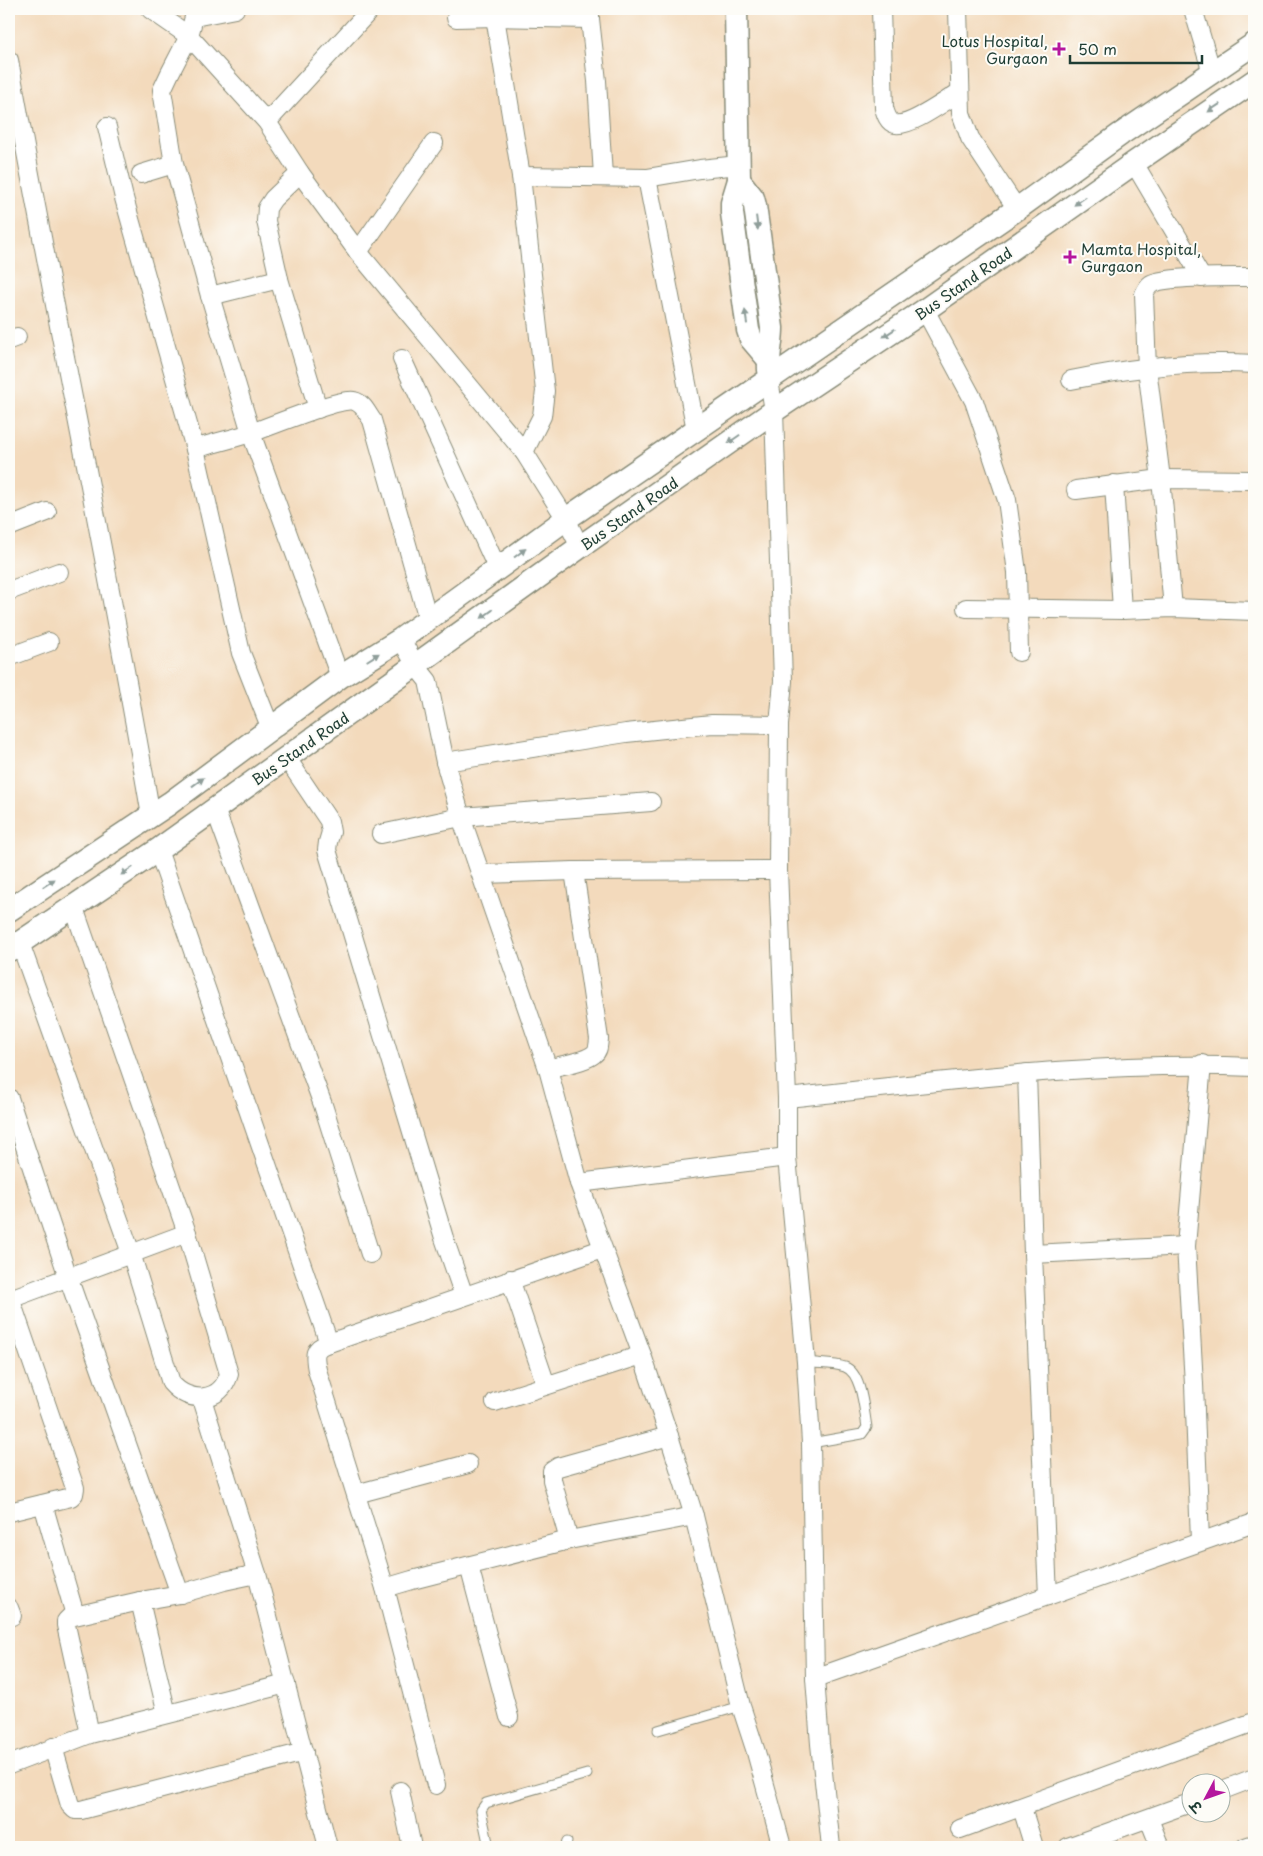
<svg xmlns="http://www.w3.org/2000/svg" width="1263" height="1856" viewBox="0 0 1263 1856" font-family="'Playpen Sans','Playpen Sans Deva',sans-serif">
<rect width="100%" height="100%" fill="#fdfcf7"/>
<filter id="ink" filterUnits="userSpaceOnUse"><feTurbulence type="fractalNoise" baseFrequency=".02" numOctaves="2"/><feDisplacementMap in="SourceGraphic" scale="10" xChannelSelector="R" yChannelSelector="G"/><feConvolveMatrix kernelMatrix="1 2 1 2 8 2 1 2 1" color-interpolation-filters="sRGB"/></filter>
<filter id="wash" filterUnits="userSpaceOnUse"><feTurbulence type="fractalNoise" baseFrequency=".0096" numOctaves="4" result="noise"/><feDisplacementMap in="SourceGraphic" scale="20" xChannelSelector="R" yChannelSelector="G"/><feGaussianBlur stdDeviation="1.12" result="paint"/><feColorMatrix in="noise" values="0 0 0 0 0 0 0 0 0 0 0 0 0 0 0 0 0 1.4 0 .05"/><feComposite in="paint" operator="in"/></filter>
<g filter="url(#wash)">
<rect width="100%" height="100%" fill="#f3dabc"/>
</g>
<g filter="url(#ink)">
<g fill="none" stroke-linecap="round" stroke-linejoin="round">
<defs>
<g id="service">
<path d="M 806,1362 C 818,1364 834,1363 845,1367 C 862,1373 864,1411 867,1427 L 862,1434 L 811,1443"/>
<polyline points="658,1730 741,1706"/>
<polyline points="489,1847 481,1810 486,1803 587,1774"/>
<polyline points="565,1847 567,1842"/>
</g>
<g id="minor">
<polyline points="150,9 189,36 267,122 300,173 358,252 524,452 566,519 580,547"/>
<polyline points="194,9 194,17 189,36 170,73 162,90 174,164 210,296 251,433 340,677"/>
<polyline points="590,9 590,19 597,81 603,176"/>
<path d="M 881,9 L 884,108 C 886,115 888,122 895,124 C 911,127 946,100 960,92"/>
<polyline points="958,9 961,113 970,138 1017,209"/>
<polyline points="1193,9 1212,73"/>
<polyline points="194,17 235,9"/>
<polyline points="495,17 521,176 545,391 542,416 524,452"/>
<polyline points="456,18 495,17 590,19"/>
<path d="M 9,60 C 54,312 108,563 151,816"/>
<polyline points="267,122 371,9"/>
<polyline points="107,127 124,198 195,449 241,653 271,729"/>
<polyline points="1134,163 1202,278"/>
<polyline points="300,173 273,199 267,208 266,221 279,279 318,409"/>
<polyline points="141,174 174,164"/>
<polyline points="521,176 647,178 700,169 739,165"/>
<polyline points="647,178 696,430"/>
<polyline points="358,252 434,143"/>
<polyline points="210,296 279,279"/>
<polyline points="925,310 974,401 1007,500 1017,572 1019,652"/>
<polyline points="9,340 17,337"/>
<polyline points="402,359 498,570"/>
<polyline points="769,380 774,411 783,681 779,725 778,870 787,1098 787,1157 806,1362 811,1443 815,1678 820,1744 831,1847"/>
<path d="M 1071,380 C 1129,368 1195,360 1254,364"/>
<path d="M 195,449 C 213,443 232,439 251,433 C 268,427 341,397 354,401 C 363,403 367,413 372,420 L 428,619"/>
<polyline points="1114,484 1122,610"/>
<polyline points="1076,490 1161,479 1254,480"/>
<polyline points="9,527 47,512"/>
<polyline points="9,591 59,572"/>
<polyline points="966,608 1122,610 1173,608 1254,611"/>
<path d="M 1173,608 L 1161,479 L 1147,368 L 1144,294 C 1146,290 1148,286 1151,284 C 1165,276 1235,277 1254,277"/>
<polyline points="401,639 416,666 428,681 445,762 461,817 548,1069 579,1183 642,1355 669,1436 694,1516 741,1706 756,1752 782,1847"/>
<polyline points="9,657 49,642"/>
<polyline points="286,757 329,821 331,832 328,842 327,850 444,1238 464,1296"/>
<polyline points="445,762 626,733 712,724 779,725"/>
<polyline points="215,809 323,1105 370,1254"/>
<polyline points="381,834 461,817 651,802"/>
<polyline points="158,850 329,1343"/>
<polyline points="482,874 574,871 778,870"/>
<path d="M 20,943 L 131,1253 L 171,1383 C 189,1404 221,1403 229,1374 L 187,1233 L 74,908"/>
<path d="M 548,1069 C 560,1065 585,1062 594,1054 C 599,1050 598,1045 599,1039 L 574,871"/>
<polyline points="1027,1073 1033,1254 1048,1596"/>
<polyline points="9,1098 68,1277 180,1594"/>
<path d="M 787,1098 C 942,1082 1098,1060 1254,1067"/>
<polyline points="579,1183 787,1157"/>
<polyline points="1033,1254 1186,1246"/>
<polyline points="510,1279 546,1385"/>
<polyline points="9,1295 75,1488 74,1494 71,1497 9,1512"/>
<polyline points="10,1299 187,1233"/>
<polyline points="202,1399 257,1574 328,1847"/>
<polyline points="495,1402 642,1355"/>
<polyline points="356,1494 468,1464"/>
<polyline points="43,1504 75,1615"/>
<polyline points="569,1540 552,1480 552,1471 558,1467 669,1436"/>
<polyline points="1200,1541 1194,1384 1186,1246 1202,1064"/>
<polyline points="469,1566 509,1717"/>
<polyline points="385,1588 412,1580 569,1540 694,1516"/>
<polyline points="140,1601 167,1714"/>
<polyline points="9,1608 12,1616"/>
<polyline points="815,1678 1254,1523"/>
<polyline points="90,1734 66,1625 66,1621 70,1617 140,1601 180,1594 224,1581 257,1574"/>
<polyline points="53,1747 70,1805 75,1810 81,1810 304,1752"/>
<polyline points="9,1765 90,1734 286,1684"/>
<path d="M 436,1785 L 385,1588 L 317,1370 C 314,1355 313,1348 329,1343 L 602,1249"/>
<polyline points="400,1791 412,1847"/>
<polyline points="1220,1791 1254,1778"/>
<polyline points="1022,1808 1034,1847"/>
<polyline points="1149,1819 1160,1847"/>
<polyline points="960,1829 1254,1722"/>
<polyline points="1068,1847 1190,1803"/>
<polyline points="1245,1847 1254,1844"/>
</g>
<g id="tertiary">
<polyline points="736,9 739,180 732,203 732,213 748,330 751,339 768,359"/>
<path d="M 739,180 L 753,198 L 755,206 L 772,328 C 772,342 768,355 769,370"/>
<polyline points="9,910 170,803 340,677 401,639 566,519 1017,209 1121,134 1254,44"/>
<polyline points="9,950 158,850 580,547 774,411 925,310 1134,163 1254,81"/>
</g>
</defs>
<use href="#service" stroke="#898c78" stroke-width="11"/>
<use href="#minor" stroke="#898c78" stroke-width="20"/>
<use href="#tertiary" stroke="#898c78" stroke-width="25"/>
<use href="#service" stroke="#fff" stroke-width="9"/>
<use href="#minor" stroke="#fff" stroke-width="18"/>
<use href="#tertiary" stroke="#fff" stroke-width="22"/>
</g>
<defs><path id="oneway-solid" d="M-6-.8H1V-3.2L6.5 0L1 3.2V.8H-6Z" transform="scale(1.25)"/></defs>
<g fill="#8f9e9a">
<use href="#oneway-solid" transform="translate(1214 108) rotate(146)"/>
<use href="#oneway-solid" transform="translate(1080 201) rotate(145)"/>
<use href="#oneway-solid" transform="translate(757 223) rotate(83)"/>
<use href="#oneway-solid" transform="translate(746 317) rotate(-98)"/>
<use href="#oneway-solid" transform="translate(889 333) rotate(146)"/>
<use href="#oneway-solid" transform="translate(734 439) rotate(145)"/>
<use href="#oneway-solid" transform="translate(520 553) rotate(-37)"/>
<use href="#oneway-solid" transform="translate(487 614) rotate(144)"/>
<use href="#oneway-solid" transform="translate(373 657) rotate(-32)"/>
<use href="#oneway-solid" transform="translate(198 782) rotate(-36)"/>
<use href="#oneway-solid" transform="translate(127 871) rotate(146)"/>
<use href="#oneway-solid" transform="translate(49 883) rotate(-34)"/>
</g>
</g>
<g fill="#b5179e" stroke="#fdfcf7" stroke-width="2">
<path d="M1056.5 41.5h5v5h5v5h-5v5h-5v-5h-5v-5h5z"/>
<path d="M1067.5 249.5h5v5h5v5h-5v5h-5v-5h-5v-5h5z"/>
</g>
<g text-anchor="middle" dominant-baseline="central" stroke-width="4" stroke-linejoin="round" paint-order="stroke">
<g font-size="15" fill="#1f3d34" stroke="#fdfcf7" text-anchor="end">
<text x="1048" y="40">Lotus Hospital,<tspan x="1048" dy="17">Gurgaon</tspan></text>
<text x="1081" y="248" text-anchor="start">Mamta Hospital,<tspan x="1081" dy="17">Gurgaon</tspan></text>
</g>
<g font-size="15" fill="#1f3d34" stroke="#fdfcf7">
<text transform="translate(963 283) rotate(-35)">Bus Stand Road</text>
<text transform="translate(629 513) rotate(-35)">Bus Stand Road</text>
<text transform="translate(300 748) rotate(-35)">Bus Stand Road</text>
</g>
</g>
<rect width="1263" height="1856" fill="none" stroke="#fdfcf7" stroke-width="30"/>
<g transform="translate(1206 1798) rotate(229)"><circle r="24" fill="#fdfcf7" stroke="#a4b0a9"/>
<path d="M0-4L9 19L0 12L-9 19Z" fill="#b5179e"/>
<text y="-8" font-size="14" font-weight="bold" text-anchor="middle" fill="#1f3d34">उ</text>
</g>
<path d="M1070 55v8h132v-8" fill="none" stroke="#1f3d34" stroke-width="2.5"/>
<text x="1078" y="55" font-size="15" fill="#1f3d34" stroke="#fdfcf7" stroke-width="4" paint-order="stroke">50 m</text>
</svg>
